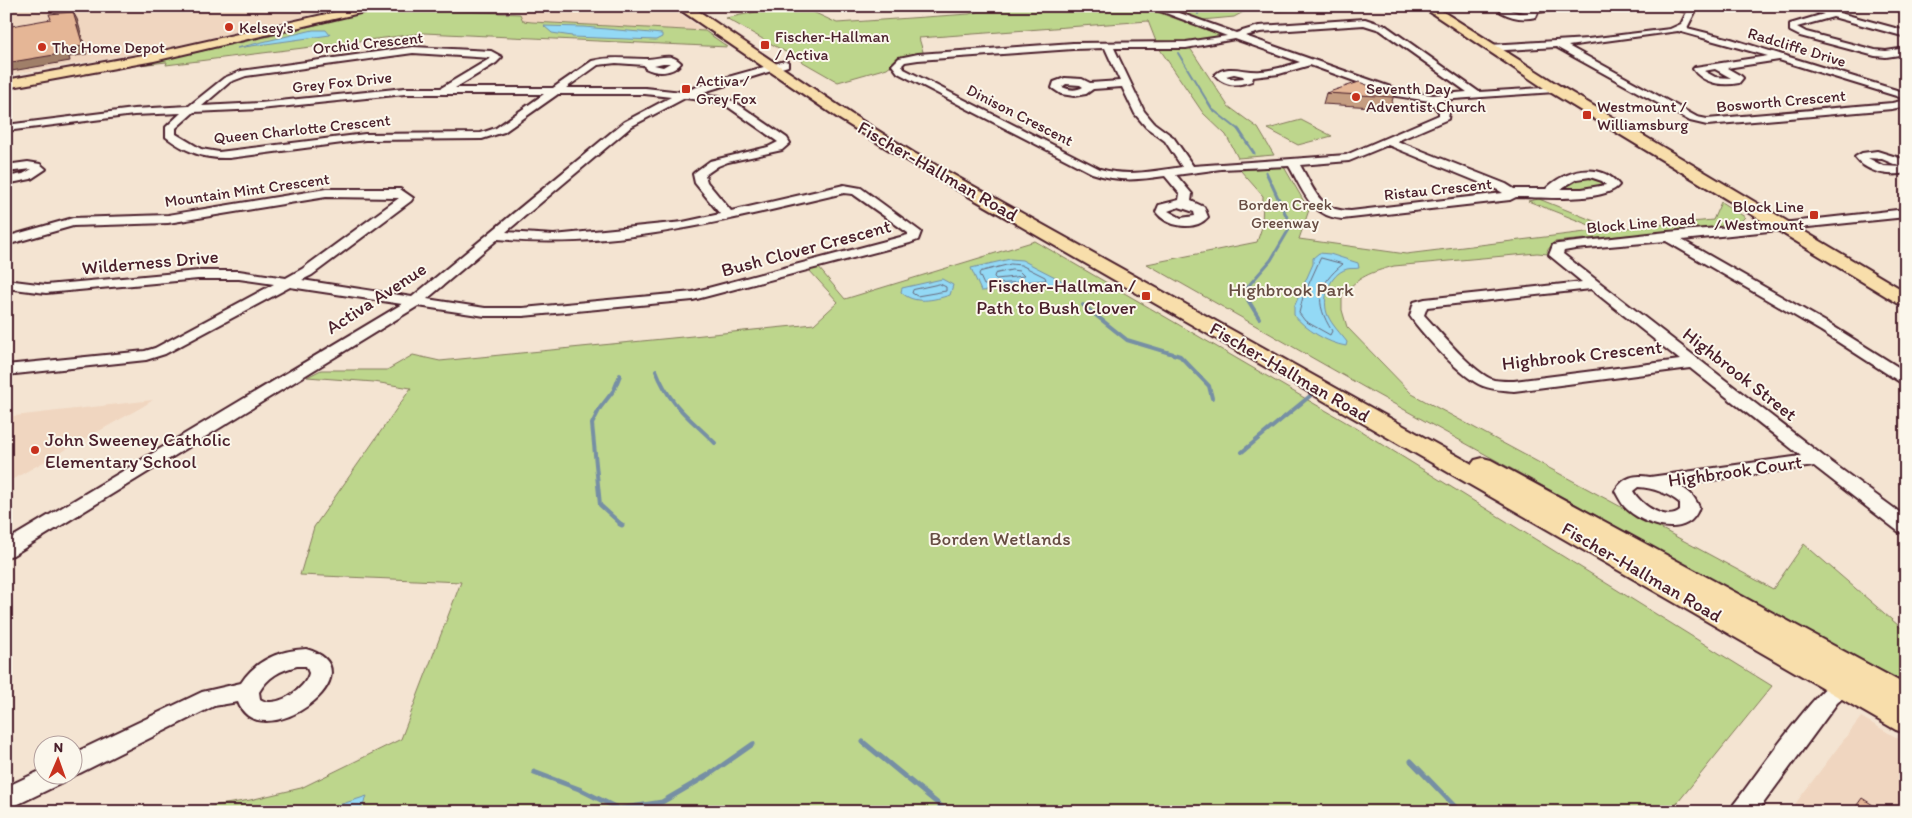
<svg xmlns="http://www.w3.org/2000/svg" width="1912" height="818" viewBox="0 0 1912 818" font-family="Itim,sans-serif">
<rect width="100%" height="100%" fill="#f4e4d2"/>
<filter id="ink" filterUnits="userSpaceOnUse"><feTurbulence type="fractalNoise" baseFrequency=".02" numOctaves="2"/><feDisplacementMap in="SourceGraphic" scale="10" xChannelSelector="R" yChannelSelector="G"/><feConvolveMatrix kernelMatrix="1 2 1 2 8 2 1 2 1" color-interpolation-filters="sRGB"/></filter>
<g filter="url(#ink)">
<g fill="#f0d6c0">
<polygon points="6,6 348,6 204,40 135,54 6,75"/>
<polygon points="526,6 670,6 705,31 532,22 523,21 520,14"/>
<polygon points="153,400 142,407 6,483 6,417"/>
<polygon points="1861,717 1906,743 1906,812 1789,812"/>
</g>
<g fill="#bdd68c" stroke="#847a5c">
<polygon points="785,6 800,6 837,23 969,14 1000,6 1140,6 1224,36 1194,43 1157,44 1148,21 919,38 924,55 901,57 887,68 838,82 726,18"/>
<polygon points="1160,6 1350,6 1269,12 1249,9 1234,17 1202,20"/>
<polygon points="386,7 520,14 523,21 532,22 705,31 728,47 424,33 166,65 167,62 138,65 279,34"/>
<polygon points="1159,48 1190,48 1228,106 1258,128 1274,155 1238,158 1226,135 1203,113"/>
<polygon points="1301,120 1332,136 1298,145 1268,129"/>
<path d="M 1284,167 L 1309,210 L 1299,239 L 1406,254 L 1602,230 L 1528,201 L 1539,199 L 1614,229 L 1713,220 L 1721,202 L 1745,217 L 1737,225 L 1554,242 L 1547,251 L 1548,254 L 1537,253 L 1394,266 C 1369,273 1360,276 1342,295 L 1342,310 L 1347,327 L 1412,394 L 1773,589 L 1804,544 L 1906,632 L 1906,682 L 1849,655 L 1376,394 L 1147,264 L 1257,242 L 1262,227 L 1263,196 L 1240,170 Z"/>
<polygon points="1588,176 1604,181 1606,185 1602,187 1568,190 1560,187 1579,177"/>
<polygon points="1035,241 1356,428 1772,686 1670,812 177,812 250,800 301,788 401,739 461,582 300,575 314,527 411,388 374,382 307,377 321,370 387,370 413,355 440,361 814,324 838,302 809,270 818,267 845,299"/>
</g>
<g fill="#93d9f5" stroke="#768fa4">
<polygon points="544,26 584,27 662,34 662,37 656,40 572,37 572,36 552,33"/>
<polygon points="313,30 326,30 330,35 237,48"/>
<path d="M 1319,253 L 1330,254 L 1358,263 L 1359,268 C 1355,269 1351,268 1347,269 C 1329,274 1321,300 1328,316 C 1332,325 1341,334 1347,342 L 1346,346 C 1327,343 1305,329 1294,315 L 1294,307 L 1313,264 L 1313,258 Z"/>
<polygon points="1010,259 1022,260 1063,281 1057,286 981,291 971,268"/>
<path d="M 942,279 L 953,285 L 950,295 C 934,300 914,305 901,292 L 902,288 Z"/>
<polygon points="367,796 360,812 317,812"/>
</g>
<g fill="none" stroke-linecap="round" stroke-linejoin="round">
<g stroke="#67697c" stroke-width="1">
<path d="M 1321,258 L 1343,264 C 1317,285 1314,302 1332,331 L 1330,335 L 1305,321 L 1299,313 L 1303,297 Z"/>
<polygon points="1011,264 1021,265 1045,277 1046,280 984,285 979,274 980,272"/>
<polygon points="1012,270 1019,271 1024,276 996,279 994,277 995,274"/>
<polygon points="940,284 946,287 946,291 917,296 912,293 913,290"/>
</g>
<g stroke="#768fa4" stroke-width="2">
<polyline points="1198,14 1199,6"/>
<polyline points="1178,53 1212,109 1240,131"/>
</g>
<g stroke="#768fa4" stroke-width="3">
<polyline points="1238,129 1254,153"/>
<polyline points="1249,301 1243,292 1271,260 1291,226 1266,172"/>
</g>
<g stroke="#768fa4" stroke-width="4">
<polyline points="1248,300 1259,318"/>
<polyline points="1083,305 1127,340 1180,356 1209,386 1212,398"/>
<path d="M 656,370 C 669,405 690,418 715,443"/>
<polyline points="620,375 614,390 600,408 592,424 600,505 622,525"/>
<polyline points="1242,452 1310,396"/>
</g>
<g stroke="#768fa4" stroke-width="5">
<polyline points="620,524 622,525"/>
<polyline points="863,742 948,812"/>
<polyline points="1411,761 1460,812"/>
<polyline points="534,772 579,789 619,809 662,802 710,774 753,744"/>
</g>
<defs>
<g id="minor">
<path d="M 845,6 L 876,6 C 869,10 852,10 845,6 Z"/>
<path d="M 1147,6 L 1160,6 L 1236,33 L 1259,26 L 1365,19 L 1386,26 L 1479,92 L 1559,87 L 1560,89 L 1555,92 L 1440,100 L 1449,112 L 1448,119 L 1397,141 L 1506,184 L 1514,189 L 1546,189 C 1564,170 1601,161 1619,185 C 1605,203 1538,197 1516,197 L 1510,200 L 1342,219 C 1310,216 1303,190 1289,166 L 1221,169 L 1176,175 L 1192,194 L 1191,201 L 1204,207 L 1208,217 C 1195,232 1167,227 1156,212 L 1159,205 L 1179,200 L 1180,194 L 1165,176 C 1137,180 1119,182 1092,173 L 898,73 L 892,65 L 899,58 L 918,54 L 1073,43 L 1186,42 L 1227,36 ZM 1364,25 L 1380,30 L 1467,92 L 1433,95 L 1402,91 L 1245,36 L 1260,32 ZM 1235,39 L 1300,62 C 1288,66 1275,70 1261,71 C 1246,73 1227,63 1215,75 C 1225,87 1239,86 1252,81 L 1253,77 L 1279,74 L 1310,65 L 1396,96 L 1430,101 L 1439,112 L 1439,115 L 1346,155 L 1193,166 L 1173,137 L 1154,123 L 1144,111 L 1114,48 L 1186,48 ZM 1105,48 L 1120,81 L 1090,83 L 1082,79 L 1065,78 L 1054,82 L 1052,88 L 1061,94 L 1074,96 L 1086,94 L 1093,89 L 1122,87 L 1135,114 L 1146,127 L 1165,141 L 1182,167 C 1154,171 1127,177 1100,169 L 904,69 L 902,65 L 905,62 L 918,60 L 1073,49 ZM 1234,74 L 1243,76 L 1244,78 L 1233,79 L 1226,76 ZM 1066,84 L 1080,85 L 1083,87 C 1076,91 1069,90 1062,87 ZM 1388,145 L 1498,190 L 1503,193 L 1351,211 C 1318,211 1315,190 1300,165 L 1349,161 ZM 1590,177 L 1602,181 L 1606,185 L 1582,189 L 1560,189 L 1577,179 ZM 1179,207 L 1194,212 L 1195,216 L 1181,218 L 1168,211 Z"/>
<path d="M 1506,6 L 1572,6 L 1568,8 L 1538,12 L 1536,17 C 1523,20 1512,18 1501,12 L 1501,8 ZM 1510,10 L 1512,10 L 1530,13 L 1518,13 Z"/>
<path d="M 1662,6 L 1698,6 L 1687,28 L 1731,39 L 1906,93 L 1906,99 L 1779,60 L 1727,68 L 1741,76 L 1743,78 L 1739,83 C 1723,86 1703,84 1693,69 L 1695,67 L 1768,56 L 1678,31 L 1568,46 L 1697,117 L 1707,119 L 1892,103 L 1906,100 L 1906,106 L 1892,109 L 1707,125 L 1690,121 L 1556,47 L 1489,51 L 1484,48 L 1489,45 L 1588,39 L 1670,29 L 1681,24 L 1687,12 ZM 1715,69 L 1731,78 L 1715,77 L 1704,71 Z"/>
<polygon points="1800,6 1814,6 1906,31 1906,37 1833,17 1797,27 1806,32 1875,50 1886,51 1906,48 1906,54 1886,57 1875,56 1800,36 1790,31 1790,24 1824,14"/>
<path d="M 413,47 L 491,51 L 502,57 L 496,63 L 455,88 L 553,88 L 592,61 C 611,56 628,59 647,59 C 655,59 663,56 671,57 C 675,58 678,60 681,63 C 672,74 657,74 645,68 L 644,65 L 616,63 L 598,65 L 566,88 L 645,88 L 682,92 L 721,79 L 785,61 L 788,62 L 788,66 L 697,94 L 719,96 L 735,102 L 787,138 L 790,143 L 782,150 L 728,162 L 718,166 L 705,175 L 707,182 L 731,211 L 844,185 L 861,188 L 921,232 L 918,240 L 910,243 L 693,300 L 523,316 L 485,316 L 418,306 L 13,555 L 6,557 L 6,541 L 402,304 L 290,287 L 165,354 L 146,360 L 6,375 L 6,365 L 145,351 L 155,348 L 274,284 L 239,279 L 198,279 L 46,293 L 6,288 L 6,280 L 46,285 L 198,271 L 239,271 L 286,278 L 302,269 L 399,198 L 326,197 L 168,223 L 73,226 L 6,245 L 6,237 L 73,218 L 168,215 L 326,189 L 400,189 L 413,198 L 411,201 L 312,275 L 302,280 L 412,297 L 624,122 L 671,97 L 645,94 L 558,94 L 504,132 L 482,139 L 365,140 L 229,158 C 204,159 186,152 166,137 L 166,127 L 181,113 L 134,115 L 6,131 L 6,125 L 134,109 L 189,106 L 224,78 L 241,71 ZM 413,53 L 491,58 L 441,88 L 405,88 L 260,103 L 202,106 L 230,82 L 246,76 ZM 663,63 L 670,63 L 663,67 L 654,65 ZM 405,94 L 544,94 L 496,128 L 481,133 L 365,134 L 219,152 L 201,149 L 176,134 L 176,128 L 194,112 L 260,109 ZM 685,98 L 717,102 L 727,106 L 778,142 L 768,147 L 710,161 L 695,172 L 693,174 L 695,183 L 720,214 L 683,222 L 554,235 L 506,232 L 632,126 ZM 844,193 L 853,194 L 908,233 L 908,235 L 693,292 L 523,308 L 485,308 L 427,299 L 498,239 C 615,251 731,219 844,193 Z"/>
<path d="M 1877,151 L 1906,160 L 1906,173 C 1888,177 1866,172 1855,157 L 1862,153 ZM 1868,158 L 1882,159 L 1901,167 L 1883,166 Z"/>
<polygon points="28,162 40,164 46,169 31,179 6,184 6,177 23,174 32,169 6,172 6,165"/>
<path d="M 1906,209 L 1906,217 L 1682,240 L 1831,325 L 1906,372 L 1906,384 L 1900,382 L 1821,331 L 1666,241 L 1575,249 L 1564,251 L 1563,254 L 1823,456 L 1906,517 L 1906,533 L 1899,532 L 1814,466 L 1676,485 C 1688,490 1694,495 1699,507 C 1690,539 1647,527 1628,510 C 1622,505 1619,498 1615,491 C 1624,477 1634,474 1650,477 L 1801,456 L 1690,368 L 1514,391 C 1504,390 1493,390 1483,386 C 1463,379 1422,334 1410,316 L 1414,302 L 1425,299 L 1582,282 L 1549,255 L 1553,245 L 1558,244 L 1667,232 L 1782,223 ZM 1591,289 L 1680,360 L 1514,381 C 1508,381 1500,381 1494,380 C 1474,374 1440,332 1424,315 L 1427,307 ZM 1638,487 C 1653,488 1668,493 1680,503 L 1680,511 C 1666,523 1640,504 1633,491 Z"/>
<path d="M 306,649 C 383,671 259,759 238,702 L 214,706 L 80,773 L 72,776 L 70,776 L 72,776 L 72,754 L 202,692 L 241,683 C 255,661 279,650 306,649 ZM 297,666 L 306,666 L 309,673 C 306,689 275,710 260,699 L 259,692 C 268,677 280,670 297,666 Z"/>
<path d="M 1848,671 L 1856,674 L 1859,680 L 1856,686 L 1837,703 L 1757,812 L 1731,812 L 1734,804 C 1756,776 1820,681 1848,671 Z"/>
<polygon points="42,770 42,776 66,776 62,783 6,810 6,787"/>
</g>
<g id="major">
<polygon points="362,6 382,6 377,9 154,61 6,88 6,80 154,53"/>
<polygon points="681,6 691,6 851,114 914,153 1472,464 1475,460 1483,458 1491,460 1906,685 1906,733 1896,730 904,159 841,120 682,11"/>
<polygon points="1421,6 1434,6 1560,86 1906,292 1906,305 1899,304 1550,92"/>
</g>
</defs>
<use href="#minor" stroke="#4a1f2b" stroke-width="4"/>
<use href="#major" stroke="#4a1f2b" stroke-width="4"/>
<use href="#minor" fill="#fbf7ec" fill-rule="evenodd"/>
<use href="#major" fill="#f8deab" fill-rule="evenodd"/>
</g>
<polygon fill="#c59d81" stroke="#4a1f2b" points="1326,93 1394,95 1390,108 1323,104"/>
<polygon fill="#a07f69" stroke="#4a1f2b" points="73,12 77,19 87,54 69,57 70,61 6,72 6,63 65,49"/>
<g fill="#e5b696" stroke="#4a1f2b">
<polygon points="73,12 83,46 65,49 66,53 6,63 6,27 51,19 49,14"/>
<polygon points="1359,82 1394,95 1393,97 1326,93"/>
<polygon points="1862,798 1884,812 1852,812"/>
</g>
</g>
<g fill="#c8321e" stroke="#fbf7ec" stroke-width="2">
<circle cx="229" cy="27" r="5"/>
<rect x="760" y="40" width="10" height="10" rx="2.5"/>
<circle cx="42" cy="47" r="5"/>
<rect x="681" y="84" width="10" height="10" rx="2.5"/>
<circle cx="1356" cy="97" r="5"/>
<rect x="1582" y="110" width="10" height="10" rx="2.5"/>
<rect x="1809" y="210" width="10" height="10" rx="2.5"/>
<rect x="1141" y="291" width="10" height="10" rx="2.5"/>
<circle cx="35" cy="450" r="5"/>
</g>
<g text-anchor="middle" dominant-baseline="central" stroke-width="4" stroke-linejoin="round" paint-order="stroke">
<g font-size="16" fill="#4a1f2b" stroke="#fbf7ec" text-anchor="start">
<text x="239" y="27">Kelsey's</text>
<text x="775" y="36">Fischer-Hallman<tspan x="775" dy="18">/ Activa</tspan></text>
<text x="52" y="47">The Home Depot</text>
<text x="696" y="80">Activa /<tspan x="696" dy="18">Grey Fox</tspan></text>
<text x="1366" y="88">Seventh Day<tspan x="1366" dy="18">Adventist Church</tspan></text>
<text x="1597" y="106">Westmount /<tspan x="1597" dy="18">Williamsburg</tspan></text>
<text x="1804" y="206" text-anchor="end">Block Line<tspan x="1804" dy="18">/ Westmount</tspan></text>
</g>
<g font-size="16" fill="#4a1f2b" stroke="#fbf7ec">
<text transform="translate(368 43) rotate(-6)">Orchid Crescent</text>
<text transform="translate(1797 47) rotate(17)">Radcliffe Drive</text>
<text transform="translate(342 82) rotate(-6)">Grey Fox Drive</text>
<text transform="translate(1781 101) rotate(-5)">Bosworth Crescent</text>
<text transform="translate(1020 115) rotate(27)">Dinison Crescent</text>
<text transform="translate(302 129) rotate(-6)">Queen Charlotte Crescent</text>
<text transform="translate(1438 189) rotate(-6)">Ristau Crescent</text>
<text transform="translate(247 190) rotate(-8)">Mountain Mint Crescent</text>
<text transform="translate(1641 223) rotate(-5)">Block Line Road</text>
</g>
<g font-size="16" fill="#674d43" stroke="#fbf7ec">
<text x="1285" y="204">Borden Creek<tspan x="1285" dy="18">Greenway</tspan></text>
</g>
<g font-size="19" fill="#4a1f2b" stroke="#fbf7ec">
<text transform="translate(938 171) rotate(30)">Fischer-Hallman Road</text>
<text transform="translate(806 248) rotate(-15)">Bush Clover Crescent</text>
<text transform="translate(150 262) rotate(-5)">Wilderness Drive</text>
<text transform="translate(376 298) rotate(-33)">Activa Avenue</text>
<text transform="translate(1582 355) rotate(-6)">Highbrook Crescent</text>
<text transform="translate(1290 372) rotate(30)">Fischer-Hallman Road</text>
<text transform="translate(1740 374) rotate(38)">Highbrook Street</text>
<text transform="translate(1735 471) rotate(-8)">Highbrook Court</text>
<text transform="translate(1642 572) rotate(30)">Fischer-Hallman Road</text>
</g>
<g font-size="19" fill="#4a1f2b" stroke="#fbf7ec" text-anchor="end">
<text x="1136" y="285">Fischer-Hallman /<tspan x="1136" dy="22">Path to Bush Clover</tspan></text>
<text x="45" y="439" text-anchor="start">John Sweeney Catholic<tspan x="45" dy="22">Elementary School</tspan></text>
</g>
<g font-size="19" fill="#674d43" stroke="#fbf7ec">
<text x="1291" y="289">Highbrook Park</text>
<text x="1000" y="538">Borden Wetlands</text>
</g>
</g>
<rect width="1912" height="818" fill="none" stroke="#fbf7ec" stroke-width="25"/>
<rect x="12" y="12" width="1887" height="793" fill="none" stroke="#4a1f2b" stroke-width="2" filter="url(#ink)"/>
<g transform="translate(58 760) rotate(2)"><circle r="24" fill="#fbf7ec" stroke="#b4a19f"/>
<path d="M0-4L9 19L0 12L-9 19Z" fill="#c8321e"/>
<text y="-8" font-size="14" font-weight="bold" text-anchor="middle" fill="#4a1f2b">N</text>
</g>
</svg>
